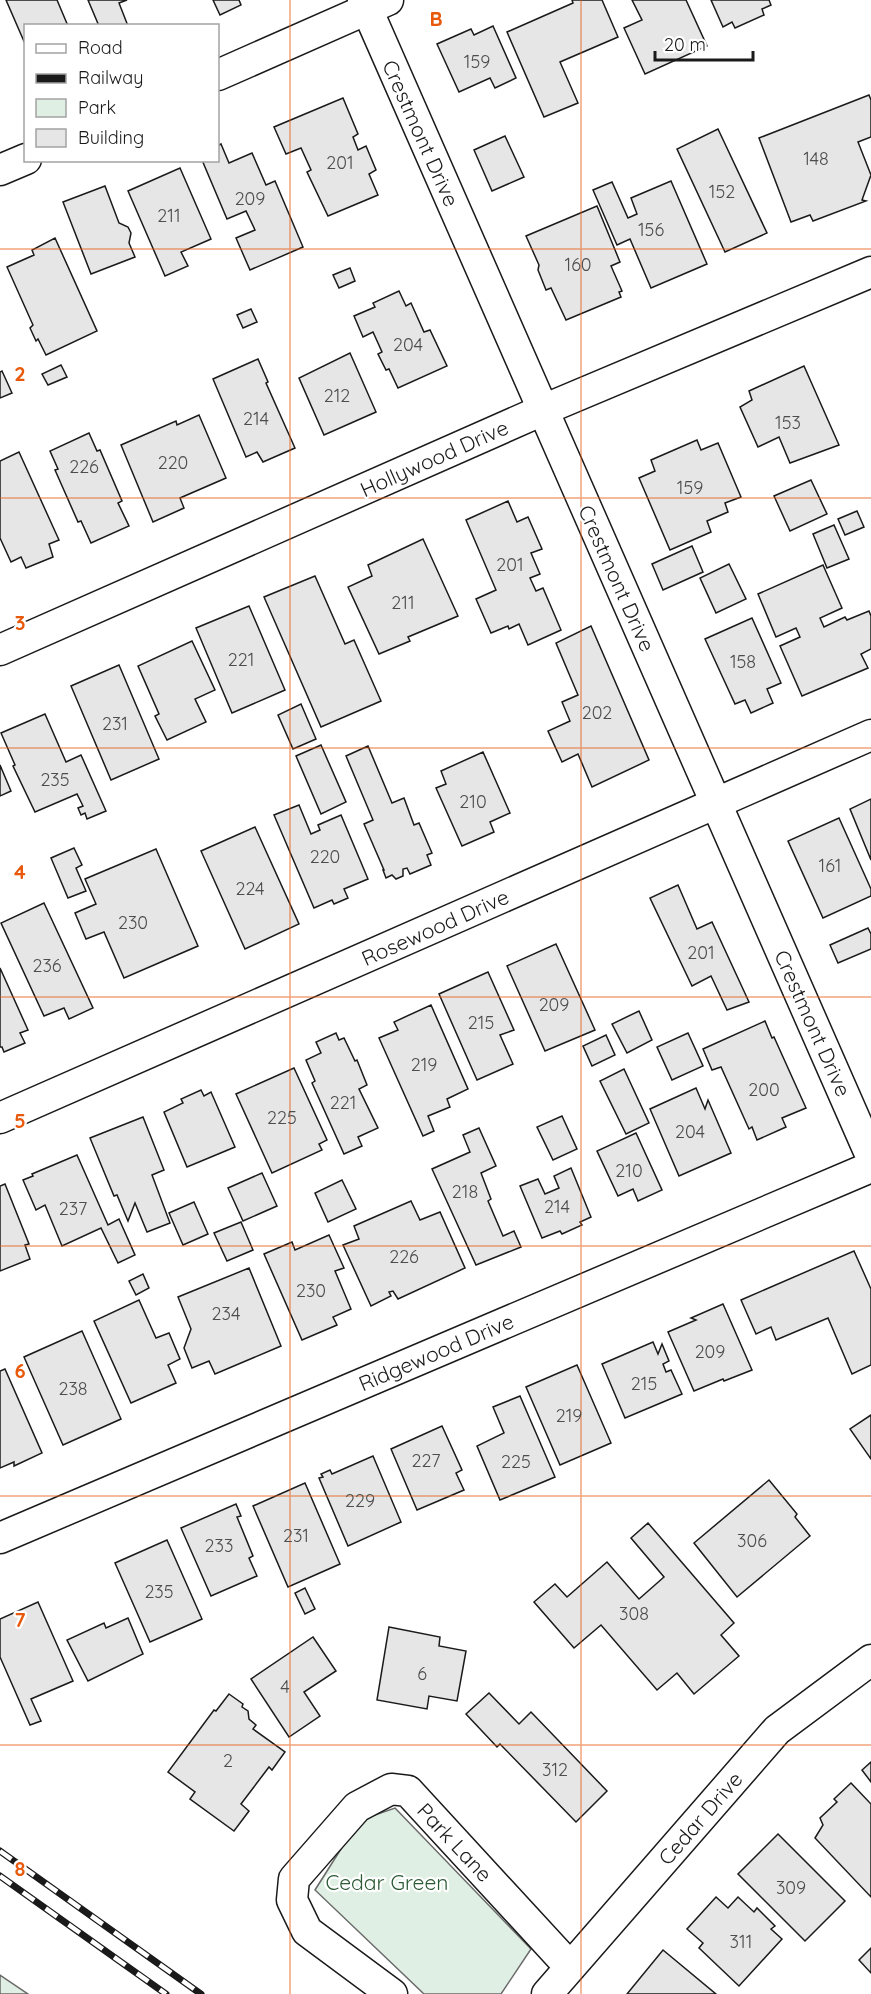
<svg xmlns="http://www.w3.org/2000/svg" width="871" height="1994" viewBox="0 0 871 1994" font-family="Quicksand,sans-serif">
<rect width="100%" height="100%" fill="#fff"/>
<g fill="#e0efe3" stroke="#6a6a6a" stroke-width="1.5">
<polygon points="395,1808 531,1949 501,1994 424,1994 315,1890 346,1841 369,1817"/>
<polygon points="0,1975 28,1994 0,1994"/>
</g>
<g fill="#e6e6e6" stroke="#1a1a1a" stroke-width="1.5">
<polygon points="6,0 57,0 68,26 26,26 26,46"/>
<polygon points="88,0 127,0 119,3 128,26 99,26"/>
<polygon points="213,0 239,0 241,5 220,15"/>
<polygon points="572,0 602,0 618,37 560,62 578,103 544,117 507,32 573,3"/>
<polygon points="632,0 686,0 707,46 645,74 624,28 642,20"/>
<polygon points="711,0 769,0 771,5 762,9 764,15 735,28 732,22 723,27"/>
<polygon points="493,26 516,78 495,88 490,78 459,92 437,44 471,29 474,35"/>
<polygon points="869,95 871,100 871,137 858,142 871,175 862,200 866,201 813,221 810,215 791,222 759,138"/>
<polygon points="343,98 358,134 353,137 358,150 366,146 376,170 369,174 378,195 328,216 307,172 311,170 301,148 286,154 274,127"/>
<polygon points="718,129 767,233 725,252 677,149"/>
<polygon points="505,136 524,177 492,191 474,150"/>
<polygon points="221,144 229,163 252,153 266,185 275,181 303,247 250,270 236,238 255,230 246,211 227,219 202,160 218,160 218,146"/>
<polygon points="180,168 211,239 181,252 188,266 165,276 128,191"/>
<polygon points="671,181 707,264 651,288 630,239 617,245 593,190 612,182 628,218 637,214 631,198"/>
<polygon points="105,186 119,223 128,227 131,233 129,243 135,257 91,274 63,202"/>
<polygon points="597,206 620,262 611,266 622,291 619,292 621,297 566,320 551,288 546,290 538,270 539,265 526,236"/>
<polygon points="55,238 97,331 46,355 38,339 36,341 30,328 33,325 7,267 34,255 32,250"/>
<polygon points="350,268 355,281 339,288 333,275"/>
<polygon points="399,291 406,306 411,303 424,332 430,330 447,366 398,388 389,369 386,370 378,354 382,352 373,332 363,337 354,316 375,307 373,303"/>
<polygon points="251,309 257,322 243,328 237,315"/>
<polygon points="350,353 376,412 324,435 299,378"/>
<polygon points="258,359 268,382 266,383 295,448 263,462 257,452 246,457 213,379"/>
<polygon points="61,365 67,377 48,385 42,374"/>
<polygon points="804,366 839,445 790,463 779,437 758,447 740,407 752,400 749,391"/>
<polygon points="2,371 12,393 0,398 0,372"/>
<polygon points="199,415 226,478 180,498 184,508 153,522 121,445 176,421 177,425"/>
<polygon points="89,433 97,451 100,450 122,501 118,503 129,526 91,543 81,521 78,522 55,470 58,469 50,451"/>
<polygon points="697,440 701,450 718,443 741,497 725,503 728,512 707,521 711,532 670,550 639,478 655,471 651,460"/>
<polygon points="19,452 59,540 49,544 53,557 26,568 21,557 11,562 0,538 0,461"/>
<polygon points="811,480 827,514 790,531 774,496"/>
<polygon points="508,501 517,522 528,517 542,549 531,553 540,574 530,578 536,591 543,588 561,630 528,645 519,624 509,629 508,626 491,633 476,599 496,590 466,520"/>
<polygon points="857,511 864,527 845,535 838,519"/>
<polygon points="834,525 849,559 827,568 813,534"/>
<polygon points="423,539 458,616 408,637 410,641 379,654 348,587 372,576 368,565"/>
<polygon points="692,546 703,572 663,590 652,564"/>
<polygon points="729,564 746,599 716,613 700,578"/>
<polygon points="823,565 842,608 820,618 824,627 845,617 847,620 869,611 871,616 871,649 861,654 868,668 802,696 780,646 800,637 796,628 776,637 758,594"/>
<polygon points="315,576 345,644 354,640 381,701 321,727 264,597"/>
<polygon points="249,606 285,690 232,713 196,628"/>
<polygon points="752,618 781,683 767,689 773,703 751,713 745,700 735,704 705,639"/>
<polygon points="591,626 649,760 592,787 578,754 562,762 548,731 570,721 562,702 578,695 556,643"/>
<polygon points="192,641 215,690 195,699 206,722 167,740 155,716 159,714 138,666"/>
<polygon points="119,665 159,759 111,780 71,686"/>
<polygon points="301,704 316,739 293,749 278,715"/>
<polygon points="45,714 66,762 81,755 106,811 87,819 85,813 81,815 78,808 83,806 77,794 35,812 13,766 15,765 1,733"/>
<polygon points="321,745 346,802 321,814 296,756"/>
<polygon points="368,746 392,803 404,798 414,825 419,823 432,853 427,855 431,865 410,874 407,868 403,869 403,876 396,879 392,875 386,878 383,870 384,870 364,824 373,820 346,756"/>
<polygon points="483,752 510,813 490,822 494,832 462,846 436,788 446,784 441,771"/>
<polygon points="0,765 11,791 0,796"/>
<polygon points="871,799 871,860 850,809"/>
<polygon points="299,805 311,834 320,830 318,825 341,815 368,879 344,889 348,898 334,904 332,900 314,908 274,815"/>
<polygon points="839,818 871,889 871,896 823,918 788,841"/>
<polygon points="255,827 299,924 245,949 201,851"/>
<polygon points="74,848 82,865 76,868 86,891 68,898 51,858"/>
<polygon points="156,849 198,946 124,978 104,932 86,939 75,913 96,904 85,879"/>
<polygon points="678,885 697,929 712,922 749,1002 727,1010 711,976 692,986 650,898"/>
<polygon points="44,903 93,1008 69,1019 64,1008 44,1016 1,923"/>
<polygon points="868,928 871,934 871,949 838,963 830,945"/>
<polygon points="556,944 595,1030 545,1051 507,966"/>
<polygon points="0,968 28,1030 20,1033 25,1043 4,1052 2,1047 0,1047"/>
<polygon points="488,972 514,1030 500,1035 513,1064 477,1080 439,994"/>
<polygon points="431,1005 468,1089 447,1099 450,1107 428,1116 434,1131 423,1136 379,1038 398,1030 394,1022"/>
<polygon points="639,1011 652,1040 627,1053 612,1024"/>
<polygon points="765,1021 772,1038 774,1037 806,1108 782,1118 786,1127 757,1140 752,1127 749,1129 721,1067 712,1070 703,1049"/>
<polygon points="336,1033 339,1040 344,1038 355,1061 357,1060 367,1085 359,1089 378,1128 358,1137 362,1146 344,1154 312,1083 315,1081 306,1060 321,1053 316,1042"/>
<polygon points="688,1033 703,1066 672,1080 657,1047"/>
<polygon points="606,1035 615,1055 592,1066 583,1046"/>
<polygon points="294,1068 327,1140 319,1144 322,1150 272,1173 236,1094"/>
<polygon points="624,1069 649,1123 626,1134 600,1081"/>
<polygon points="696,1088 705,1109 708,1100 731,1153 679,1176 650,1109"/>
<polygon points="201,1090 204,1096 211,1092 235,1147 187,1167 164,1112 183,1103 181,1099"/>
<polygon points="562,1116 577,1149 553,1160 537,1127"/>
<polygon points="143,1117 164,1170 152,1175 170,1223 147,1232 135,1203 128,1221 117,1195 114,1196 90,1138"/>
<polygon points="479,1128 496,1166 481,1173 491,1199 488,1201 503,1236 514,1231 521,1247 476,1265 432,1169 470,1152 463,1135"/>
<polygon points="636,1133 662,1190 638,1201 633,1189 618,1196 597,1151"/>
<polygon points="77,1155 108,1225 119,1219 135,1255 118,1263 101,1228 62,1246 45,1205 36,1210 23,1180 33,1176 32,1174"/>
<polygon points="571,1168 591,1217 580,1222 582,1225 562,1234 560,1231 542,1238 520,1186 538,1179 545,1194 559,1188 554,1176"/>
<polygon points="262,1173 277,1206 243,1221 228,1188"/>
<polygon points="342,1180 356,1209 328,1222 315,1193"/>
<polygon points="5,1184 29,1244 25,1245 30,1259 0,1271 0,1186"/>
<polygon points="411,1201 420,1220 440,1212 465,1268 398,1299 393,1291 389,1292 391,1296 371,1306 343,1245 359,1239 354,1226"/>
<polygon points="194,1202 208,1234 183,1245 169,1213"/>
<polygon points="241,1222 253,1250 227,1261 214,1233"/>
<polygon points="329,1235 344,1268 335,1271 351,1309 333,1317 337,1325 302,1340 264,1254 292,1242 295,1250"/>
<polygon points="854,1251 871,1289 871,1365 852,1374 828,1318 776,1340 771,1327 756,1334 741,1300"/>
<polygon points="249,1268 281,1346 215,1374 209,1361 192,1368 184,1348 191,1329 178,1297"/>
<polygon points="143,1274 149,1288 136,1295 129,1281"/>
<polygon points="139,1300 156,1338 169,1333 180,1359 168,1365 176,1383 131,1403 94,1321"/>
<polygon points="723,1304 752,1370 724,1381 723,1379 694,1391 668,1332 696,1320 691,1318"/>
<polygon points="82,1331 121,1419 63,1445 24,1357"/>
<polygon points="653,1342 658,1354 662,1344 669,1361 663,1364 666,1372 671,1370 682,1394 625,1418 602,1364"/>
<polygon points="577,1365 611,1443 560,1465 526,1387"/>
<polygon points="5,1369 42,1453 14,1466 14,1462 0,1468 0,1371"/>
<polygon points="520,1396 555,1477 500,1500 477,1446 504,1433 493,1407"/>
<polygon points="871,1415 871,1459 850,1429"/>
<polygon points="442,1426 462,1470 456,1473 464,1490 417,1510 391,1449"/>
<polygon points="373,1456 401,1522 348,1546 319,1478 323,1477 321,1474 330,1470 332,1474"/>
<polygon points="769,1480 797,1514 795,1517 810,1536 737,1597 694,1543"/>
<polygon points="305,1483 340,1564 288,1587 253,1506"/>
<polygon points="236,1504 241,1516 237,1517 253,1556 249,1558 257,1576 211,1596 181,1528"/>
<polygon points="648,1523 734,1623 721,1635 739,1656 694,1694 677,1673 657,1690 601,1625 574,1648 534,1602 555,1584 567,1597 607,1562 639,1599 664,1577 631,1538"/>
<polygon points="167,1540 202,1619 150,1642 115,1563"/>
<polygon points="305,1588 315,1609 305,1614 295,1593"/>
<polygon points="38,1602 73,1681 31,1699 41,1721 30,1725 0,1657 0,1619"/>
<polygon points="128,1618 143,1654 88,1681 67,1640 104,1623 106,1628"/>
<polygon points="389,1627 440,1637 439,1646 466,1651 457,1701 429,1696 427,1709 377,1700"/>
<polygon points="313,1637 336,1671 304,1692 320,1716 289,1737 251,1679"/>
<polygon points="489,1693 519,1724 531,1712 607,1791 576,1822 500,1744 497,1747 466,1714"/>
<polygon points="229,1694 243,1704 242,1707 248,1711 249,1719 256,1725 253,1729 285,1752 272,1770 269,1767 241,1804 249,1811 234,1831 190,1799 195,1792 168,1772 214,1710 216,1711"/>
<polygon points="871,1762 871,1782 862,1770"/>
<polygon points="851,1783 871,1804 871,1897 815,1838 823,1825 820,1818 837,1802 834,1799"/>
<polygon points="778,1834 845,1901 805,1941 738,1874"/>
<polygon points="716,1897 728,1908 738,1897 754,1912 757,1908 775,1926 771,1929 782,1939 739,1986 699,1948 703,1943 687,1929"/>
<polygon points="871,1948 871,1973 859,1960"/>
<polygon points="663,1950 716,1994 627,1994"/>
</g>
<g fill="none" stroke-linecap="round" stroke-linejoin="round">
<defs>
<g id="minor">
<polyline points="363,0 871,1156"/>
<polyline points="218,75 388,0"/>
<polyline points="0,170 26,159"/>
<polyline points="0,650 543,410 871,272"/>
<polyline points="0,1118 871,735"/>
<polyline points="0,1538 871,1167"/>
<polyline points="392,1994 307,1931 292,1900 294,1879 357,1807 391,1789 408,1791 570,1967"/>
<polyline points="547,1994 777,1730 871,1660"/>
</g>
</defs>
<use href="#minor" stroke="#1a1a1a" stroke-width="33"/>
<use href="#minor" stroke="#fff" stroke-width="30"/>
<defs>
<g id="rail">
<polyline points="0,1851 201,1994"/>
<polyline points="0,1876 166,1994"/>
</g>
</defs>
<use href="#rail" stroke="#1a1a1a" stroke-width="7"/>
<use href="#rail" stroke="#fff" stroke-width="4.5" stroke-dasharray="14" stroke-linecap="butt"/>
</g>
<path fill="none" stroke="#e8590c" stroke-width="1.5" stroke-opacity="0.55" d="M 290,0 L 290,1994M 581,0 L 581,1994M 0,249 L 871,249M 0,498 L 871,498M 0,748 L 871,748M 0,997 L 871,997M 0,1246 L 871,1246M 0,1496 L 871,1496M 0,1745 L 871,1745"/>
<g text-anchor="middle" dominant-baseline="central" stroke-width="4.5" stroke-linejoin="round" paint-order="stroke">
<g font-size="18" fill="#4d4d4d">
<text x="477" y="61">159</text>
<text x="816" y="158">148</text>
<text x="340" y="162">201</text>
<text x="722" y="191">152</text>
<text x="250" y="198">209</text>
<text x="169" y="215">211</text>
<text x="651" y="229">156</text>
<text x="578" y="264">160</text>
<text x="408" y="344">204</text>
<text x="337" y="395">212</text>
<text x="256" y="418">214</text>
<text x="788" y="422">153</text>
<text x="173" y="462">220</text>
<text x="84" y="466">226</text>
<text x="690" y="487">159</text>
<text x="510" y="564">201</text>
<text x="403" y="602">211</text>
<text x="241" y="659">221</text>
<text x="743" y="661">158</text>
<text x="597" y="712">202</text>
<text x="115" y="723">231</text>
<text x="55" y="779">235</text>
<text x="473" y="801">210</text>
<text x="325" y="856">220</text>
<text x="830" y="865">161</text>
<text x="250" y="888">224</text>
<text x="133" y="922">230</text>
<text x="701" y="952">201</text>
<text x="47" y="965">236</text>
<text x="554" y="1004">209</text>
<text x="481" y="1022">215</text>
<text x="424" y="1064">219</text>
<text x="764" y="1089">200</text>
<text x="343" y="1102">221</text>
<text x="282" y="1117">225</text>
<text x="690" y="1131">204</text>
<text x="629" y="1170">210</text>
<text x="465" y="1191">218</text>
<text x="557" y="1206">214</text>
<text x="73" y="1208">237</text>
<text x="404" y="1256">226</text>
<text x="311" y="1290">230</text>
<text x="226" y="1313">234</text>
<text x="710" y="1351">209</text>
<text x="644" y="1383">215</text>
<text x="73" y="1388">238</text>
<text x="569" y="1415">219</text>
<text x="426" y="1460">227</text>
<text x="516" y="1461">225</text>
<text x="360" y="1500">229</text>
<text x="296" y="1535">231</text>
<text x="752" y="1540">306</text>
<text x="219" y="1545">233</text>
<text x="159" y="1591">235</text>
<text x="634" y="1613">308</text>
<text x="422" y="1673">6</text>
<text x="285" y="1686">4</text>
<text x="228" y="1760">2</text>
<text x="555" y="1769">312</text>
<text x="791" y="1887">309</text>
<text x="741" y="1941">311</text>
</g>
<g font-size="21" fill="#1a1a1a" stroke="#fff">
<text transform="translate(421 133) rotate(66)">Crestmont Drive</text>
<text transform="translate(434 458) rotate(-24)">Hollywood Drive</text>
<text transform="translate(617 578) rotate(66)">Crestmont Drive</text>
<text transform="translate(435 927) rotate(-24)">Rosewood Drive</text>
<text transform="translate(813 1023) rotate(66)">Crestmont Drive</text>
<text transform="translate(436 1352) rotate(-23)">Ridgewood Drive</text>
<text transform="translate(700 1818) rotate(-49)">Cedar Drive</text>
<text transform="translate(455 1842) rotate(47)">Park Lane</text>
</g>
<g font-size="21" fill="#2b5a34" stroke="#fff">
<text x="387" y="1882">Cedar Green</text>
</g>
</g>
<g font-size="20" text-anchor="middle" font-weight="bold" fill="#e8590c" stroke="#fff" stroke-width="4.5" stroke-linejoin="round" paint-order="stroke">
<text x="436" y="26">B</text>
<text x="20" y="381">2</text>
<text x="20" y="630">3</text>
<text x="20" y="879">4</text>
<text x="20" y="1128">5</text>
<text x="20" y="1378">6</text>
<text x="20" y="1627">7</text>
<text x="20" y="1876">8</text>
</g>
<rect x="24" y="24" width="195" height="138" fill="#ffffff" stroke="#a3a3a3" stroke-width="1.5"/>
<rect x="36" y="44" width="30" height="9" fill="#ffffff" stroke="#a3a3a3" stroke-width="1.5"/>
<text x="78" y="54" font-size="18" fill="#1a1a1a">Road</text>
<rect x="36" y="74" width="30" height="9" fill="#1a1a1a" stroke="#a3a3a3" stroke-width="1.5"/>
<text x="78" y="84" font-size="18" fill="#1a1a1a">Railway</text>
<rect x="36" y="99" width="30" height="18" fill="#e0efe3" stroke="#a3a3a3" stroke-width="1.5"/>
<text x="78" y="114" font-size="18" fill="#1a1a1a">Park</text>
<rect x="36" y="129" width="30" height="18" fill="#e6e6e6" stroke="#a3a3a3" stroke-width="1.5"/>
<text x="78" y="144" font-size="18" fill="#1a1a1a">Building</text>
<path d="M655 51v9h98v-9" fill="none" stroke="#1a1a1a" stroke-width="3"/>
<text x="664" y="51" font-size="18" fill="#1a1a1a" stroke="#ffffff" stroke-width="4.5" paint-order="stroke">20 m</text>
</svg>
